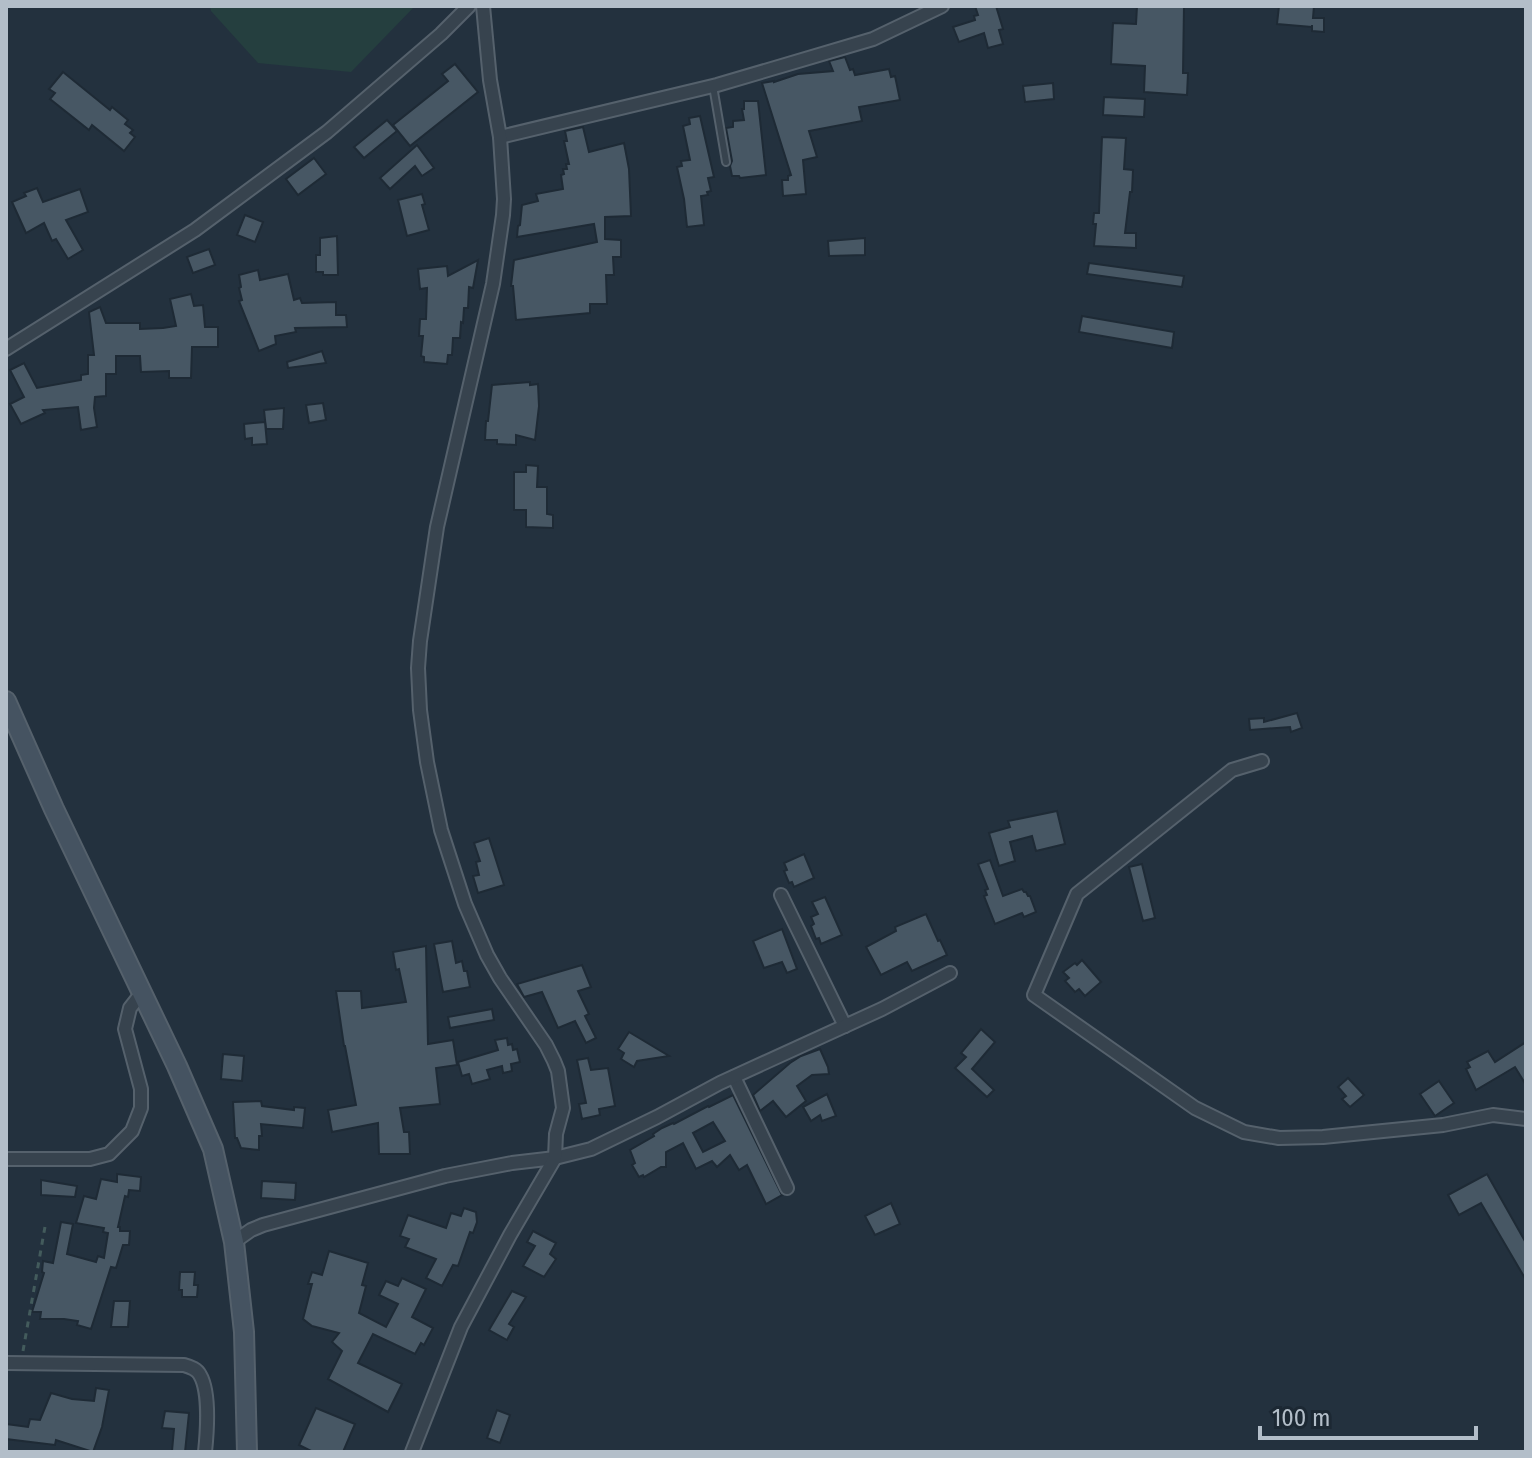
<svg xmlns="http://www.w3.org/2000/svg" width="1532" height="1458" viewBox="0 0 1532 1458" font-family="'Fira Sans Condensed',sans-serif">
<rect width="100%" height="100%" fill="#23313e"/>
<polygon fill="#253f3f" points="210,6 415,6 351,72 258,63 211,11"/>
<g fill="#475764" stroke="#1e2a35" stroke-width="2" fill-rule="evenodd">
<polygon points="975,6 996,6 1003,29 999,30 1003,44 988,48 984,33 959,42 953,27 975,20 974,16 978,15"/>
<polygon points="1137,6 1184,6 1183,73 1188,73 1187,95 1144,92 1145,66 1111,64 1113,23 1136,24"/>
<polygon points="1279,6 1314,6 1313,18 1324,18 1324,32 1312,31 1312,25 1312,27 1277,24"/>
<polygon points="845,57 850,70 853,69 855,75 889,69 891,77 895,76 900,100 859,107 862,121 809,131 817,157 803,160 806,194 783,196 782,180 788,180 788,176 791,175 762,83 774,81 774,82 798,74 833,71 829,61"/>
<polygon points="455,64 478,92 410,146 393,125 448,81 442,74"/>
<polygon points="63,72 110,110 112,107 128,120 125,124 133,130 130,133 135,137 124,151 92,125 89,130 50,99 55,93 49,89"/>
<polygon points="1053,83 1054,99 1025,102 1023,86"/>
<polygon points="1104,97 1145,99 1144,117 1103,115"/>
<polygon points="744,101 758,101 766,175 740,178 739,176 732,176 730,166 732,161 726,128 733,127 733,121 744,120 742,109 744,109"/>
<polygon points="700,116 714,177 708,178 711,191 707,192 708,195 701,196 704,225 687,227 684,199 677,167 682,166 681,161 690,160 683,126 690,124 689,118"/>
<polygon points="387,120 397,131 364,158 354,147"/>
<polygon points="583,127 589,152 624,143 629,169 631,216 605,217 605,239 621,240 621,257 613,257 614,275 606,275 607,304 590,304 590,313 516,320 513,286 511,286 514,260 597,242 594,224 517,237 518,226 520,225 522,205 538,201 536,194 563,189 561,175 564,174 563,169 567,169 566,164 569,164 564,141 567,141 565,131"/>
<polygon points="1102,137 1126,138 1124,169 1133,170 1132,192 1130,192 1125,233 1136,233 1136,248 1094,246 1096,224 1093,224 1094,213 1099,213"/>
<polygon points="417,145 434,168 422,176 415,166 390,189 380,178"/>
<polygon points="314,158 326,174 298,195 286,179"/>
<polygon points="37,188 43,202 80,189 88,212 66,220 83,250 68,259 56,239 52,241 44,223 26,233 12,202 26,196 24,193"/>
<polygon points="422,194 425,204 422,205 429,230 407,236 398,200"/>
<polygon points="245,215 263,222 255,242 237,235"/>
<polygon points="337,236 338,275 323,275 323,272 316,272 316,255 320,255 320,238"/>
<polygon points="865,238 865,255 829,256 828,241"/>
<polygon points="209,249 215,265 193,273 187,257"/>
<polygon points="478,260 473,288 469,287 468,308 464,308 463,323 461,322 460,338 453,338 452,355 448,355 447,364 424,362 424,357 421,356 423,336 419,336 420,319 426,319 427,288 420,289 418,269 447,266 448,276"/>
<polygon points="1089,263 1184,276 1182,287 1087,274"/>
<polygon points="258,270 260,280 288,274 294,300 300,298 302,303 336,302 336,315 346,315 347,327 295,328 296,332 275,336 276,344 259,351 239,301 242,300 239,288 241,287 239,275"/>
<polygon points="191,294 194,306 203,305 205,327 218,327 218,347 192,347 191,378 169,378 169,371 141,372 140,356 116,356 116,374 106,374 106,396 95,397 94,408 97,427 81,430 78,407 43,410 45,413 21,424 10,404 24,397 10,370 24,363 37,388 81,380 81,375 88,374 88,355 94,355 89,312 100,307 106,323 140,323 140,329 163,328 176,326 170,299"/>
<polygon points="1082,316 1174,332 1172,348 1079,332"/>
<polygon points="322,351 326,363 288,368 287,362"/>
<polygon points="530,382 530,385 538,384 539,406 535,440 516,435 516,445 497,444 497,440 485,440 486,421 488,421 492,385"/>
<polygon points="323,403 326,420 309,423 306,405"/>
<polygon points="284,408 283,429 266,429 264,410"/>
<polygon points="265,422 267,444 252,445 252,438 245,439 244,424"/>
<polygon points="526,465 538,466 537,487 547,487 547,514 553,515 553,528 526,527 526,510 514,510 514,472 526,472"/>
<polygon points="1297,713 1302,728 1291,732 1290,727 1250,730 1249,719 1264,718 1264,722"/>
<polygon points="1057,811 1065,844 1036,851 1032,836 1010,842 1015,861 999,866 989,833 1010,827 1008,821"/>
<polygon points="489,838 504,885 478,893 473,876 479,875 476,862 480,861 474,843"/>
<polygon points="804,854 814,878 794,887 792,882 789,883 784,871 787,870 784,863"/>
<polygon points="990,860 1003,896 1022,889 1024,892 1026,892 1028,896 1030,896 1036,912 1024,917 1022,913 995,924 984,896 987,895 985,890 988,889 978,864"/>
<polygon points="1142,864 1155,918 1143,921 1129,867"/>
<polygon points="825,897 842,935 821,944 819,938 816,939 811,926 814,924 811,917 818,914 812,902"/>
<polygon points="926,914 938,941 940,940 947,955 912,971 907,962 881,975 866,947 896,931 895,927"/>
<polygon points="782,929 797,969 787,973 782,962 764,968 753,941"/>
<polygon points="452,941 456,963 462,961 464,971 467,971 470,987 443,992 434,944"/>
<polygon points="426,946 428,1044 453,1040 457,1065 436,1068 440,1104 400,1108 404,1132 409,1132 410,1154 379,1154 378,1123 332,1132 328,1110 356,1105 345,1046 344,1046 336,991 361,991 362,1008 406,1002 399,969 396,970 393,952"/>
<polygon points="1082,960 1101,982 1085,996 1079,989 1075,992 1065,981 1069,978 1063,972 1075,963 1077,965"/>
<polygon points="582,965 591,987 578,991 589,1014 585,1016 596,1038 586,1043 575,1021 558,1028 542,992 524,997 517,984"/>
<polygon points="492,1009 494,1020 450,1028 448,1017"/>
<polygon points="981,1029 995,1042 972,1069 994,1090 987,1097 955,1068 966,1057 961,1053"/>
<polygon points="629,1032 669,1056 637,1061 634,1067 621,1059 624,1053 618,1049"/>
<polygon points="507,1038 508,1045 512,1044 513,1050 517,1049 520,1062 511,1064 512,1071 503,1073 502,1066 487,1070 490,1079 472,1084 469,1074 462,1076 458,1062 498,1050 495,1040"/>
<polygon points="1526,1042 1526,1085 1515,1067 1476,1090 1466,1069 1470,1067 1467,1062 1488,1051 1495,1062"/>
<polygon points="820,1049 828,1067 829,1074 812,1075 797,1086 806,1101 786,1117 773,1101 760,1111 753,1095 790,1063 801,1056"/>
<polygon points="223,1054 244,1056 242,1081 221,1079"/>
<polygon points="588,1058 591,1070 608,1068 615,1106 599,1109 600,1115 582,1119 579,1104 586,1103 577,1060"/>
<polygon points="1348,1078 1364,1095 1350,1107 1342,1099 1346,1096 1338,1087"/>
<polygon points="1439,1081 1454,1103 1435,1116 1420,1094"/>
<polygon points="827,1094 836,1116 822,1121 820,1115 811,1121 803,1107"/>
<path d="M 733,1095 L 782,1195 L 766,1204 L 747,1165 L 739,1170 L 730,1155 L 717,1167 L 712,1161 L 696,1169 L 683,1143 L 666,1152 L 666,1167 L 661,1167 L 644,1177 L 643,1175 L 639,1177 L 632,1165 L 635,1163 L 630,1150 L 654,1136 L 653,1134 L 662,1128 L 673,1123 L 674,1124 L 708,1106 L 709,1107 ZM 713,1122 L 725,1141 L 703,1152 L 693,1133 Z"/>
<polygon points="261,1101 262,1106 294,1110 294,1107 305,1108 303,1128 261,1124 262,1136 259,1136 259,1150 241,1148 237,1138 235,1138 233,1102"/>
<polygon points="117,1174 141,1177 140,1191 129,1190 128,1197 125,1196 118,1227 120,1227 120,1231 130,1231 129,1245 123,1245 116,1268 111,1267 91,1329 77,1325 78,1321 64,1319 40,1319 41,1312 32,1312 44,1273 42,1272 43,1261 53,1263 61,1222 73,1224 67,1254 96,1262 98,1256 104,1258 108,1233 103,1232 104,1228 76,1223 84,1196 96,1199 101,1179 117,1182"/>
<polygon points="1487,1174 1526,1243 1526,1280 1481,1203 1459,1215 1448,1195"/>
<polygon points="41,1180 77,1186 75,1197 41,1195"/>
<polygon points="262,1181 296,1183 295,1200 261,1198"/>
<polygon points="891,1203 900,1224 875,1235 865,1216"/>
<polygon points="464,1208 476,1212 477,1222 473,1233 470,1232 458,1266 453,1265 442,1286 426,1278 436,1259 405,1247 409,1239 400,1236 408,1215 446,1228 451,1213 461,1216"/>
<polygon points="533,1231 556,1243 550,1254 556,1259 544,1277 523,1266 535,1246 527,1242"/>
<polygon points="329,1251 368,1263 362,1285 366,1286 359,1313 386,1327 398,1304 379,1295 386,1281 398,1286 402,1278 426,1289 412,1317 433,1328 424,1345 421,1343 415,1354 373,1334 358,1363 402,1384 388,1412 328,1379 342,1351 332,1342 339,1333 312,1326 303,1319 312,1284 308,1284 312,1272 322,1275"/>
<polygon points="180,1272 195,1272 194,1285 198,1285 197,1297 182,1297 182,1290 179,1290"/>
<polygon points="512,1291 526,1297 509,1324 514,1327 507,1340 489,1330"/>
<polygon points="114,1301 130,1301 128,1327 111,1327"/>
<polygon points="96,1388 109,1390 102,1427 93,1452 56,1440 55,1445 6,1439 6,1424 28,1427 30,1419 40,1420 51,1393 72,1399 94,1401"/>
<polygon points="316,1408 355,1424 343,1452 313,1452 299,1445"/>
<polygon points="497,1410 510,1415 500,1443 487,1438"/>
<polygon points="165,1411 189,1413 185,1452 172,1451 174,1429 162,1428"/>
</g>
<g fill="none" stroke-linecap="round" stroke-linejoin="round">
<defs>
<polyline id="lane" points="713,86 726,162"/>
<g id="street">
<polyline points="500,137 717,85 873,39 942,6"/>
<polyline points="6,349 195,230 327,132 441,34 469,6"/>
<polyline points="1262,761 1232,770 1077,894 1034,995 1195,1108 1244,1132 1279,1138 1323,1137 1443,1125 1493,1115 1526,1119"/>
<polyline points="781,895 845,1026"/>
<polyline points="734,1077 787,1188"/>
<polyline points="6,1159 90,1159 109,1154 132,1131 141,1108 141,1089 125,1029 130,1008 141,994"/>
<polyline points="234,1242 251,1230 263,1225 445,1176 512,1163 555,1158 591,1149 657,1117 720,1083 882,1009 950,973"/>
<path d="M 6,1363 L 184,1365 C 191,1367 197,1369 200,1375 C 210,1392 207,1433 205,1452"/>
<polyline points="412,1452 461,1327 510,1235 555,1158 556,1134 563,1108 558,1071 554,1061 546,1045 500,978 487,955 465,904 441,830 427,762 420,710 418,668 420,641 437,527 493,284 503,215 504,199 500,137 490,80 483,6"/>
</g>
<polyline id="secondary" points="6,701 54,809 177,1066 213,1149 234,1242 244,1332 247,1452"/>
</defs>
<use href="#lane" stroke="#55616c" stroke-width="10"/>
<use href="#street" stroke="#55616c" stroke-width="16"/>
<use href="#secondary" stroke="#55616c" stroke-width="22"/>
<polyline stroke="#435b5c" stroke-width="3" stroke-dasharray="6 6" stroke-linecap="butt" points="23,1351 46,1221"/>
<use href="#lane" stroke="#37434e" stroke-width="6"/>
<use href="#street" stroke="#37434e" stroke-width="12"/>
<use href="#secondary" stroke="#455361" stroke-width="18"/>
</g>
<rect width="1532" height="1458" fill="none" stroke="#b3bec9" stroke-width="16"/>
<path d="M1260 1426v12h216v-12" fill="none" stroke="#b3bec9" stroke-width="4"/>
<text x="1272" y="1426" font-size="24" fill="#b3bec9" stroke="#1c2833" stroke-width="6" paint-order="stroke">100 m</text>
</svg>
